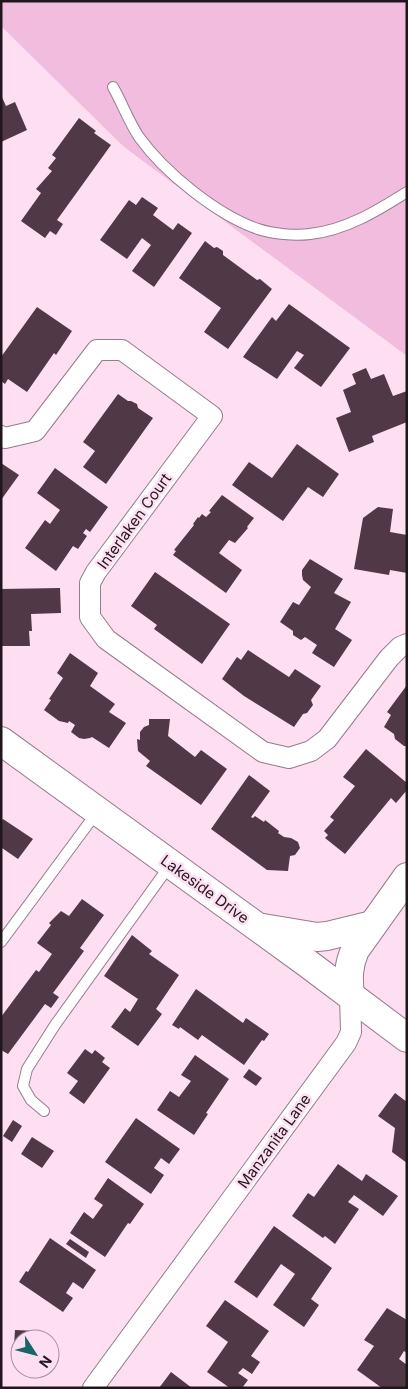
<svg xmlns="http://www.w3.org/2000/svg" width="408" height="1389" viewBox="0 0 408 1389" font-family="Inter,sans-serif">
<rect width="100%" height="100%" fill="#fedff2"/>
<polygon fill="#f2bcde" points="1,1 407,1 407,356 124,147 1,26"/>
<g fill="#503847">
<polygon points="1,95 6,106 15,102 27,130 1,142"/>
<polygon points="79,118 96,131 94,133 111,145 57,220 63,224 56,235 50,231 45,238 21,221 41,193 36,189 52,171 48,168 56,158 52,155"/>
<polygon points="142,197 158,208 153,215 173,230 178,223 192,233 154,287 132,271 151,245 142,238 127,259 100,240 129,200 136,205"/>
<polygon points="205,241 214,248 217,247 223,251 223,255 257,280 260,279 272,289 228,349 204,332 221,308 179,278"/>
<polygon points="289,304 350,348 321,387 294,368 304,355 297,351 277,379 243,357 272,317 276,321"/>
<polygon points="37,307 72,331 56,355 54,353 27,392 8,379 5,384 1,381 1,357"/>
<polygon points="366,368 371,379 384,374 393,396 407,391 407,422 372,436 374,442 349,452 336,418 351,412 343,390 356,384 352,374"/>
<polygon points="118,394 128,401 131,401 137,404 138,408 153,418 106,484 83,467 95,451 83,442"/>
<polygon points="297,444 339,474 323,497 308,487 283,521 232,485 249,462 272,478"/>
<polygon points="1,463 19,475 1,500"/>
<polygon points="55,468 108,507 90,532 86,529 83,533 87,536 78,549 73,546 56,571 25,548 45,520 50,524 60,510 37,493"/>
<polygon points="222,495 254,518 247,527 248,528 235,543 229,540 219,553 242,570 226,593 173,555 176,551 174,550 194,525 193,524 198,517 199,518 202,514 206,517 211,512 209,511"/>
<polygon points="378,507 393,509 390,532 407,535 407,573 390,570 389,575 354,569 363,518"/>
<polygon points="310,559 343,579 334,593 351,602 335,629 352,640 334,667 312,653 317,645 305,637 301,640 293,635 293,631 280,622 293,602 299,605 311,587 303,580 302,575 302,570"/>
<polygon points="155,572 230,624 202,664 154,629 157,625 131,606"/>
<polygon points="60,588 61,613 31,614 32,631 29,631 30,646 1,646 1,589"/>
<polygon points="248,650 289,677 295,669 321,686 311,700 313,705 307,713 303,714 294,727 244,696 222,679 237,657 241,660"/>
<polygon points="70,653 98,673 90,686 115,704 109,712 126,723 109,748 92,737 90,738 84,739 79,738 71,732 75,725 69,721 68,723 59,721 44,710 51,700 49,699 63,678 57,673"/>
<polygon points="407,685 407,746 404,746 395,739 394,734 384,727 391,715 387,712"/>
<polygon points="149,719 170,719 168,736 195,757 201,750 227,769 201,805 146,766 150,761 138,751 137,739 140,740 140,732 144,727 149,725"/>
<polygon points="366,749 407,783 407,790 396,803 391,798 345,854 325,838 328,835 324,831 334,820 330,817 355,786 343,777"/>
<polygon points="249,775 270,791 251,817 253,818 255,816 264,822 265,820 279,831 278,833 284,837 291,838 298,842 300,848 295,855 290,856 288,871 267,870 211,829"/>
<polygon points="3,819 33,839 18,859 2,848 1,850 1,821"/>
<polygon points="82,899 104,915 80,948 84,951 53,993 59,997 51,1008 45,1004 8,1054 1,1050 1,1017 36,970 39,972 52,954 37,943 51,925 49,923 61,911 69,916"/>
<polygon points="132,935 152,951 149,954 179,975 156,1009 162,1014 138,1046 111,1027 125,1008 130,1012 138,999 104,976"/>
<polygon points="196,989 243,1023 246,1018 269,1034 264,1041 262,1040 244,1065 202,1035 198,1040 180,1027 179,1029 172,1025"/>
<polygon points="85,1049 92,1054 95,1050 105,1058 102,1062 110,1068 84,1104 69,1093 78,1081 67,1073"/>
<polygon points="195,1055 229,1079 206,1113 208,1114 194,1135 157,1110 170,1091 179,1097 191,1081 181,1075"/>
<polygon points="249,1069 262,1078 256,1086 243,1077"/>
<polygon points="395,1093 407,1102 407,1163 392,1152 395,1128 378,1116"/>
<polygon points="136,1118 180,1149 169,1164 161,1158 154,1168 164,1175 151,1194 105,1162"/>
<polygon points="13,1120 22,1126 12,1142 3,1136"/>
<polygon points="32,1137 54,1151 42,1168 21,1154"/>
<polygon points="338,1164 362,1181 366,1174 398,1196 383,1216 354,1195 348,1202 359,1209 335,1244 325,1236 323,1238 292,1216 308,1193 314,1197"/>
<polygon points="108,1178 144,1204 130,1224 128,1223 105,1257 70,1233 84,1212 93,1219 103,1205 94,1199"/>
<polygon points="274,1226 332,1268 311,1299 319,1305 304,1327 273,1305 295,1274 281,1264 257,1298 234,1282"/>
<polygon points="50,1238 96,1270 83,1289 73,1282 66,1293 73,1298 63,1312 19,1282 26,1271 28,1272"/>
<polygon points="70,1239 89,1252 86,1258 66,1244"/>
<polygon points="225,1300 269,1331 251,1356 260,1362 252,1374 243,1368 238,1373 248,1380 242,1388 230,1388 207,1372 228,1342 206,1326"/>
<polygon points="387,1308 407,1320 407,1353 404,1351 399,1359 407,1365 407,1388 382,1388 357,1370 374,1346 364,1340"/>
<polygon points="15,1330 38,1331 38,1339 20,1339 20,1360 13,1360"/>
<polygon points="171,1372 192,1388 159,1388"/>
</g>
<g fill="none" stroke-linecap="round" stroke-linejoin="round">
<defs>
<g id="lane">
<path d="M 113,87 C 122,103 129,122 139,137 C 164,172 217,215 258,229 C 273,234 295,236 310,234 C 346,230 377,211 407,192"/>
<polyline points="1,942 97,812"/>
<polyline points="44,1111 31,1100 23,1086 27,1069 55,1025 170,865"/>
</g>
<g id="street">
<polyline points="1,436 5,438 35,431 97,350 122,350 212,416 96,572 90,583 90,617 106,639 263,752 289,758 311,751 327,739 389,658 400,647 407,644"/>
<polyline points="93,1388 346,1043 351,1032 350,995"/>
</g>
<g id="secondary">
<polyline points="1,741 307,963 407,1038"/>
<polyline points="263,928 317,937 327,936 372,925"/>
<path d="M 350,995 C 348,979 348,966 355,950 L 407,877"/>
</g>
</defs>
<use href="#lane" stroke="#967b8d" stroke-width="12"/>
<use href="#street" stroke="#967b8d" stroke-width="22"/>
<use href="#secondary" stroke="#967b8d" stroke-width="30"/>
<use href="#lane" stroke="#fff" stroke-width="10"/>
<use href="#street" stroke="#fff" stroke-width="20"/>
<use href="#secondary" stroke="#fff" stroke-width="28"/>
</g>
<g text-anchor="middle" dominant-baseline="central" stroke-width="5" stroke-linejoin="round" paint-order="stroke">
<g font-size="15" fill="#20161c" stroke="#fedff2">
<text transform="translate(134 521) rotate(-54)">Interlaken Court</text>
<text transform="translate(205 889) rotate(36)">Lakeside Drive</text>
<text transform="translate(274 1141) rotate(-54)">Manzanita Lane</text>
</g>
</g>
<rect width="408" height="1389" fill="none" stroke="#20161c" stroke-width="5"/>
<g transform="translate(35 1354) rotate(126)"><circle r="24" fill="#fedff2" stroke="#a58f9c"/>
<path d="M0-4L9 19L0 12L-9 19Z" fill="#176665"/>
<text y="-8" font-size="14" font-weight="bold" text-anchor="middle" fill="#20161c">N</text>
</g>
</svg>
